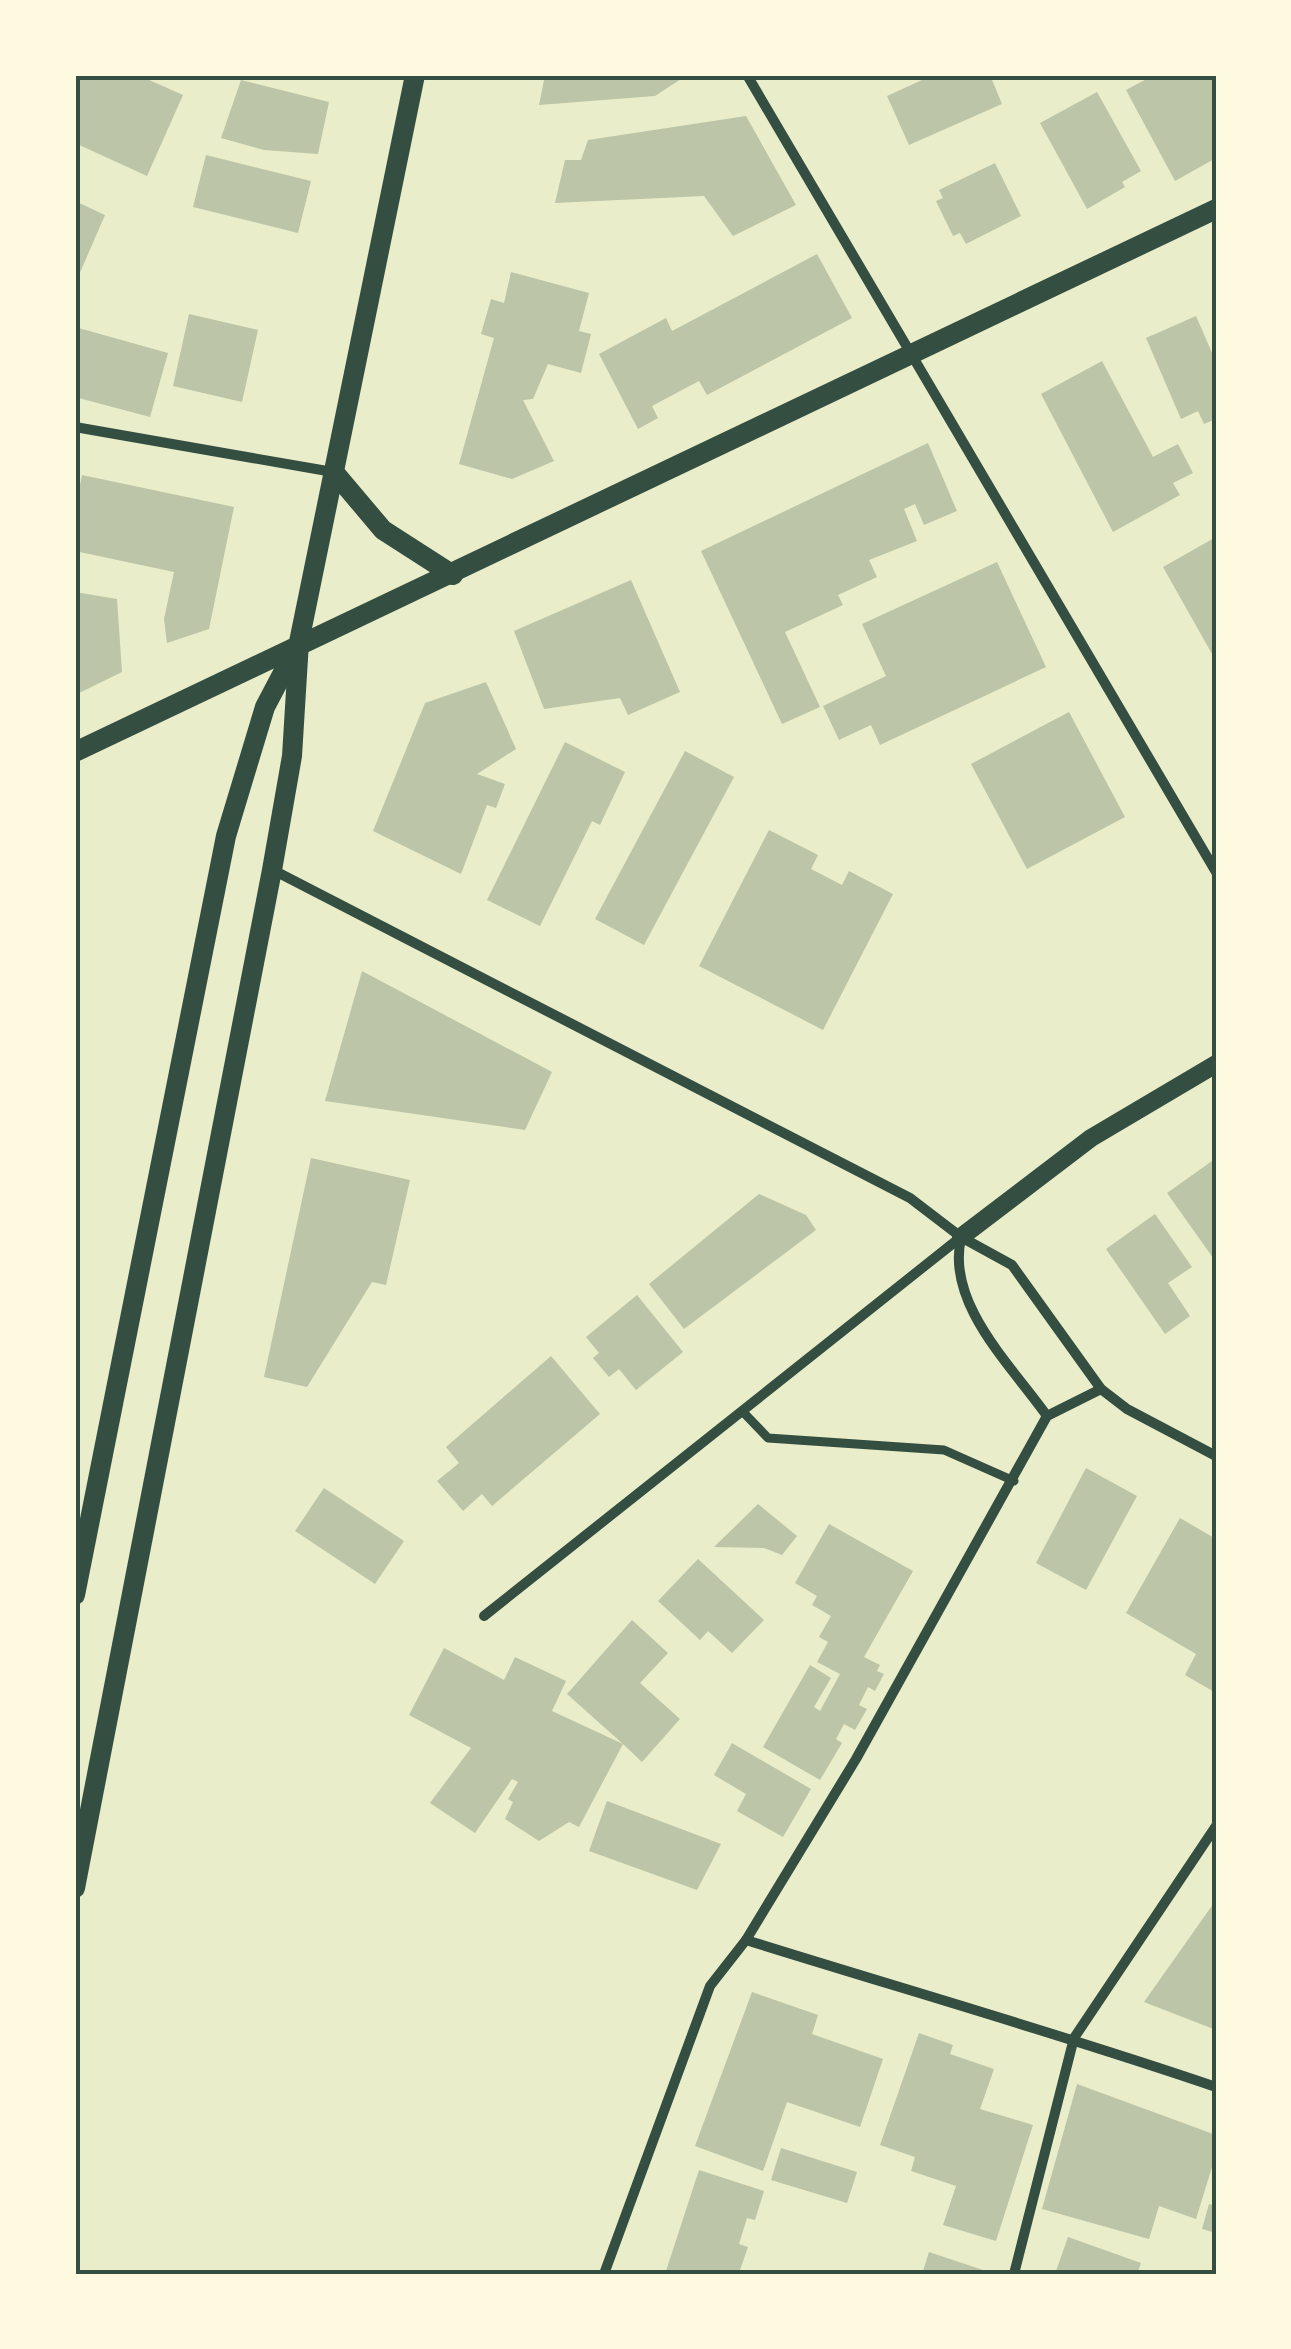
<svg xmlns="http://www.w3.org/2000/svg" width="1291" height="2349" viewBox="0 0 1291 2349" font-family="Helvetica,sans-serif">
<rect width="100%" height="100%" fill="#e9edc9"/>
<g fill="#bcc5a7">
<polygon points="75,75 138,75 183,95 147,176 75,143"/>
<polygon points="545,75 687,75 655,96 539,105"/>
<polygon points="933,75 990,75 1002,104 909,145 887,96"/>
<polygon points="1154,75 1216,75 1216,158 1175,181 1126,90"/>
<polygon points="241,80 329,102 318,154 264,150 221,138"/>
<polygon points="1097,92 1141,171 1122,182 1125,187 1087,209 1040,123"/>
<polygon points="746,116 796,205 733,236 704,196 555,203 565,160 581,160 588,140"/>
<polygon points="206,155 311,181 298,233 193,207"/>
<polygon points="995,163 1021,216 966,244 960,233 953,236 936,201 943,198 939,190"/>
<polygon points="75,201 105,215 75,284"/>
<polygon points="817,254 852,318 707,395 699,381 652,406 658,418 638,429 599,354 666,318 672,331"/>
<polygon points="511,272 589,293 579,331 591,334 581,373 548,364 533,399 523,400 554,461 512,479 459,464 494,338 481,334 491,299 504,303"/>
<polygon points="189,314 258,330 242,402 173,386"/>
<polygon points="1196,316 1216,362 1216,419 1204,424 1198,411 1181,419 1146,338"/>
<polygon points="75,327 168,353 150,417 75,397"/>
<polygon points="1102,361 1153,457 1178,444 1193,473 1173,483 1180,495 1113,532 1041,394"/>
<polygon points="928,443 957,511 924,525 915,504 904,509 917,541 869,560 877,577 838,595 843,605 785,632 820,707 782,724 701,551"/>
<polygon points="82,475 234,507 209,629 167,643 164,619 174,572 75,551 75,510"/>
<polygon points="1216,537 1216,652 1212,654 1163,567"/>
<polygon points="997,562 1046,667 880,745 871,725 839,740 823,706 886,676 862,624"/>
<polygon points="631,580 680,692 628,715 620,698 544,709 514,631"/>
<polygon points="75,592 117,599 122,672 75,695"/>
<polygon points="486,682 516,749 477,774 505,784 496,808 487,805 461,874 373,831 425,703"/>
<polygon points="1069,712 1125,817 1027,869 971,764"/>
<polygon points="565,742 625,772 600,825 592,821 540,926 487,900"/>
<polygon points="685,751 734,777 644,945 595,919"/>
<polygon points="769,830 818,855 811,869 842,885 849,871 893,894 823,1030 699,966"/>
<polygon points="362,971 552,1072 525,1130 325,1101"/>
<polygon points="311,1158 410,1180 386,1285 372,1282 307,1387 264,1377"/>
<polygon points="1212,1161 1216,1167 1216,1262 1167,1193"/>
<polygon points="759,1194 806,1215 816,1230 684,1329 649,1284"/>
<polygon points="1155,1214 1192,1267 1168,1283 1190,1316 1165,1334 1106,1249"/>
<polygon points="637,1295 683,1352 636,1390 619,1369 609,1377 593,1358 599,1353 586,1337"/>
<polygon points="551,1356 600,1414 492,1506 482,1494 463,1511 437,1481 459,1463 446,1447"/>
<polygon points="1086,1468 1137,1496 1086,1590 1036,1563"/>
<polygon points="324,1488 404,1541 375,1584 295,1531"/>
<polygon points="758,1504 797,1536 782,1555 764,1548 714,1547"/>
<polygon points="1180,1518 1216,1539 1216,1693 1185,1675 1196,1654 1126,1613"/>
<polygon points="829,1524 913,1571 864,1657 880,1665 877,1671 884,1674 875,1691 868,1687 859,1705 867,1709 855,1730 844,1724 836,1739 842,1743 820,1780 763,1747 810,1665 831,1678 814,1707 820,1711 840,1674 817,1662 828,1642 819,1637 831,1616 812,1605 817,1596 795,1583"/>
<polygon points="698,1559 764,1620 732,1653 708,1631 700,1640 658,1601"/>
<polygon points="632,1620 668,1653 640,1683 680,1719 642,1762 623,1744 579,1827 569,1822 539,1841 505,1819 513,1802 508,1799 518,1782 512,1779 475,1833 430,1803 471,1748 409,1715 444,1648 504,1680 515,1657 566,1681 552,1711 623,1744 567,1694"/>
<polygon points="732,1743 811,1789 783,1837 737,1811 746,1794 714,1775"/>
<polygon points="607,1801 721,1844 697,1890 589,1851"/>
<polygon points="1216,1900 1216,2030 1144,2002"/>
<polygon points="752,1992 818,2015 812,2034 883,2059 860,2127 787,2102 763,2171 695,2146"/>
<polygon points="919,2033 953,2045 950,2054 994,2069 980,2109 1033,2125 996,2241 943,2225 956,2186 911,2171 915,2157 880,2145"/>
<polygon points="1077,2084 1216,2135 1216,2154 1196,2219 1159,2206 1149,2239 1042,2209"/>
<polygon points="781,2148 857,2172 847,2203 771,2180"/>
<polygon points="699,2170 764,2191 755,2220 747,2218 739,2244 748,2247 740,2270 751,2274 665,2274"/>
<polygon points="1209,2204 1216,2206 1216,2233 1202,2229"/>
<polygon points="1068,2237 1141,2263 1137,2274 1055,2274"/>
<polygon points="929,2252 986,2271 985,2274 922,2274"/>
</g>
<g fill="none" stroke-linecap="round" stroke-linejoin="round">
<polyline stroke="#344e41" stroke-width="9" points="744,1413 768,1438 944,1450 1014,1481"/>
<g stroke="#344e41" stroke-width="10">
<polyline points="747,75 1216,872"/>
<polyline points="75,427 333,472"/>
<polyline points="273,870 910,1198 961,1237 1012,1265 1101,1389 1127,1409 1216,1456"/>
<path d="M 961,1238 C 946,1304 1011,1365 1047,1416"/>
<polyline points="484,1616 961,1237"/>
<path d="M 746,1940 C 903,1989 1061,2034 1216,2087"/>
<polyline points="604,2274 710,1986 746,1940 856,1759 1047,1416 1101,1389"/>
<polyline points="1014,2274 1074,2038 1216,1826"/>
</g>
<polyline stroke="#344e41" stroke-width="18" points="961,1237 1091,1138 1216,1064"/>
<g stroke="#344e41" stroke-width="20">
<polyline points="334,472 383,530 453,575"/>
<polyline points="75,752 1216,209"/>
<polyline points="75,1595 226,836 265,707 296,648"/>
<polyline points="75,1888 272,870 292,756 299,642 415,75"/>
</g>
</g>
<rect width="1291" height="2349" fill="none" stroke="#fefae0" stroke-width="155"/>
<rect x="78" y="78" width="1136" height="2194" fill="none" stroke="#344e41" stroke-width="4"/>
</svg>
